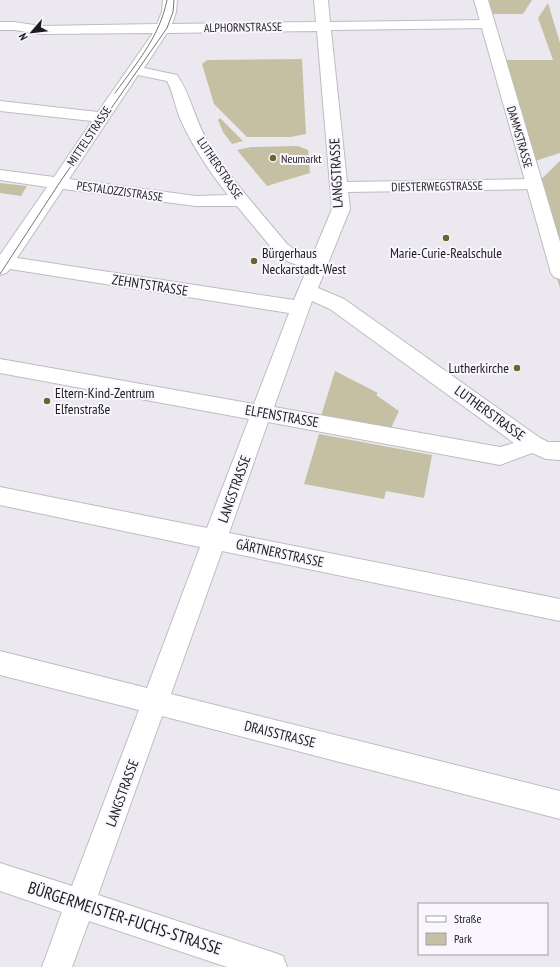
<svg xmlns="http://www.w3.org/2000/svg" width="560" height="967" viewBox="0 0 560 967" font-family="'PT Sans Narrow',sans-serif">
<rect width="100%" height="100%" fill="#ebe9ef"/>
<g fill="#c5c0a4">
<polygon points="488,0 532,0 523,14 492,14"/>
<polygon points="548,3 560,43 560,153 535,161 505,60 553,60 538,18"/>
<polygon points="302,59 306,134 291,137 247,137 214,104 202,64 207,60"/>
<polygon points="220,118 243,141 232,144 223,132 218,120"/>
<polygon points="298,146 308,150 310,173 267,186 237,150 251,147"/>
<polygon points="560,161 560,288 529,191"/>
<polygon points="0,183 27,186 21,196 0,193"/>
<polygon points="335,371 378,393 376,395 399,411 391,428 321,416"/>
<polygon points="319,434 432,455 424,498 386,491 384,499 304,484"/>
</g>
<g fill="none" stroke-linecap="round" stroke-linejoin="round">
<defs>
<path id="minor" d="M 163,0 L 177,0 L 176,12 L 172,24 L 316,22 L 314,0 L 328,0 L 330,22 L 487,20 L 492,21 L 494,24 L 492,27 L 487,28 L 331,30 L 347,182 L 534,179 L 540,180 L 542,184 L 540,188 L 534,189 L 348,192 L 350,209 L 318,288 L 344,299 L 540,438 L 548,442 L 560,442 L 560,460 L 546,459 L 532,453 L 500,465 L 268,422 L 229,533 L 560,599 L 560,621 L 222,551 L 171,694 L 560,791 L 560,819 L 162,716 L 98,895 L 272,952 L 283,956 L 287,967 L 227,967 L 89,921 L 72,967 L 42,967 L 62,912 L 0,891 L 0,863 L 72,886 L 139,710 L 0,675 L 0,651 L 147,688 L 200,547 L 0,505 L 0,487 L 207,528 L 249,419 L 0,373 L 0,359 L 254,404 L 289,313 L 10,269 L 6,273 L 0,275 L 0,255 L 47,187 L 0,180 L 0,170 L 54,177 L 92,121 L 0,111 L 0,101 L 98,112 L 153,33 L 41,34 L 14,30 L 0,30 L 0,22 L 14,22 L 41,26 L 157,24 L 162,12 ZM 317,31 L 332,209 L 312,257 L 299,253 L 287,244 C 260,211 230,179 208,142 C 195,121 191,95 177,75 L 144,68 L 167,33 ZM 138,75 L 167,81 C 173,92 175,105 179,116 C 191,144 209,171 228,195 L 196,196 L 69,179 ZM 63,189 L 196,206 L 237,206 L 275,252 L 287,261 L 307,269 L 294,300 L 17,258 ZM 312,301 L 330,309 L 514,443 L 500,447 L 274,407 Z"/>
<polygon id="tertiary" points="474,0 488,0 560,242 560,279 554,277 551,273"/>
</defs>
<use href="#minor" stroke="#bebcc1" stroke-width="2"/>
<use href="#tertiary" stroke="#bebcc1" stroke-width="2"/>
<use href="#minor" fill="#fff" fill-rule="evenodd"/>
<use href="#tertiary" fill="#fff" fill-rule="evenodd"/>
<g stroke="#767478" stroke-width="1">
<path d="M 115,93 C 136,64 160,36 167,0"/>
<polyline points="0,274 60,182 167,28 173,12 174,0"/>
</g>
</g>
<g fill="#6e6431" stroke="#f9f7fd" stroke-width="1.5">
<circle cx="273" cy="158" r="4"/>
<circle cx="446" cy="238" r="4"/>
<circle cx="254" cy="261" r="4"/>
<circle cx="517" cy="368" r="4"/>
<circle cx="47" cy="401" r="4"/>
</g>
<g text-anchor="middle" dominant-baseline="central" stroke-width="4" stroke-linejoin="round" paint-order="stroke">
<g font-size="12" fill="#1c1b1d" stroke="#f9f7fd">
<text transform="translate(243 27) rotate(-1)">ALPHORNSTRASSE</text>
<text transform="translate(89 136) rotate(-56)">MITTELSTRASSE</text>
<text transform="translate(520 137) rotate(74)">DAMMSTRASSE</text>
<text transform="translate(220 168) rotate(56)">LUTHERSTRASSE</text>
<text transform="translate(437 186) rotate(-1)">DIESTERWEGSTRASSE</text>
<text transform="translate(120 191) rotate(8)">PESTALOZZISTRASSE</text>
</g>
<g font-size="12" fill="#1c1b1d" stroke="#f9f7fd" text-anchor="start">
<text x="281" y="158">Neumarkt</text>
</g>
<g font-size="14" fill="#1c1b1d" stroke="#f9f7fd">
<text transform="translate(336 173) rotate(-93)">LANGSTRASSE</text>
<text transform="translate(150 285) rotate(9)">ZEHNTSTRASSE</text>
<text transform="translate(490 413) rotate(36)">LUTHERSTRASSE</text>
<text transform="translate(282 416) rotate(10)">ELFENSTRASSE</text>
<text transform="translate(234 489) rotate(-70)">LANGSTRASSE</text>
<text transform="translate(280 553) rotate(12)">GÄRTNERSTRASSE</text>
<text transform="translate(280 734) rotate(14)">DRAISSTRASSE</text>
<text transform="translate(122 793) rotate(-70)">LANGSTRASSE</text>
</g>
<g font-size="14" fill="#1c1b1d" stroke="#f9f7fd" text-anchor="start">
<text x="262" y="253">Bürgerhaus<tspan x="262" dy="16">Neckarstadt-West</tspan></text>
<text x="446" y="253" text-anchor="middle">Marie-Curie-Realschule</text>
<text x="509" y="368" text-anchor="end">Lutherkirche</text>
<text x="55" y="393">Eltern-Kind-Zentrum<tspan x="55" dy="16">Elfenstraße</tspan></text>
</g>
<g font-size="17" fill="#1c1b1d" stroke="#f9f7fd">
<text transform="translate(125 918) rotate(18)">BÜRGERMEISTER-FUCHS-STRASSE</text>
</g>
</g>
<rect x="418" y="903" width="130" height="52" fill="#f9f7fd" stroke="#a19fa3"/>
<rect x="426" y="916" width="20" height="6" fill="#ffffff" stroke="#a19fa3"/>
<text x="454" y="923" font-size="12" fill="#1c1b1d">Straße</text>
<rect x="426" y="933" width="20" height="12" fill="#c5c0a4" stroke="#a19fa3"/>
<text x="454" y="943" font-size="12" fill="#1c1b1d">Park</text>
<g transform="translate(32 32) rotate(242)" stroke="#f9f7fd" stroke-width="3" paint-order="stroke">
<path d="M0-3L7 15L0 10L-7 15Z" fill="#1c1b1d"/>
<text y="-6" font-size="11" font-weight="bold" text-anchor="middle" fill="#1c1b1d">N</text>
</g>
</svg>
